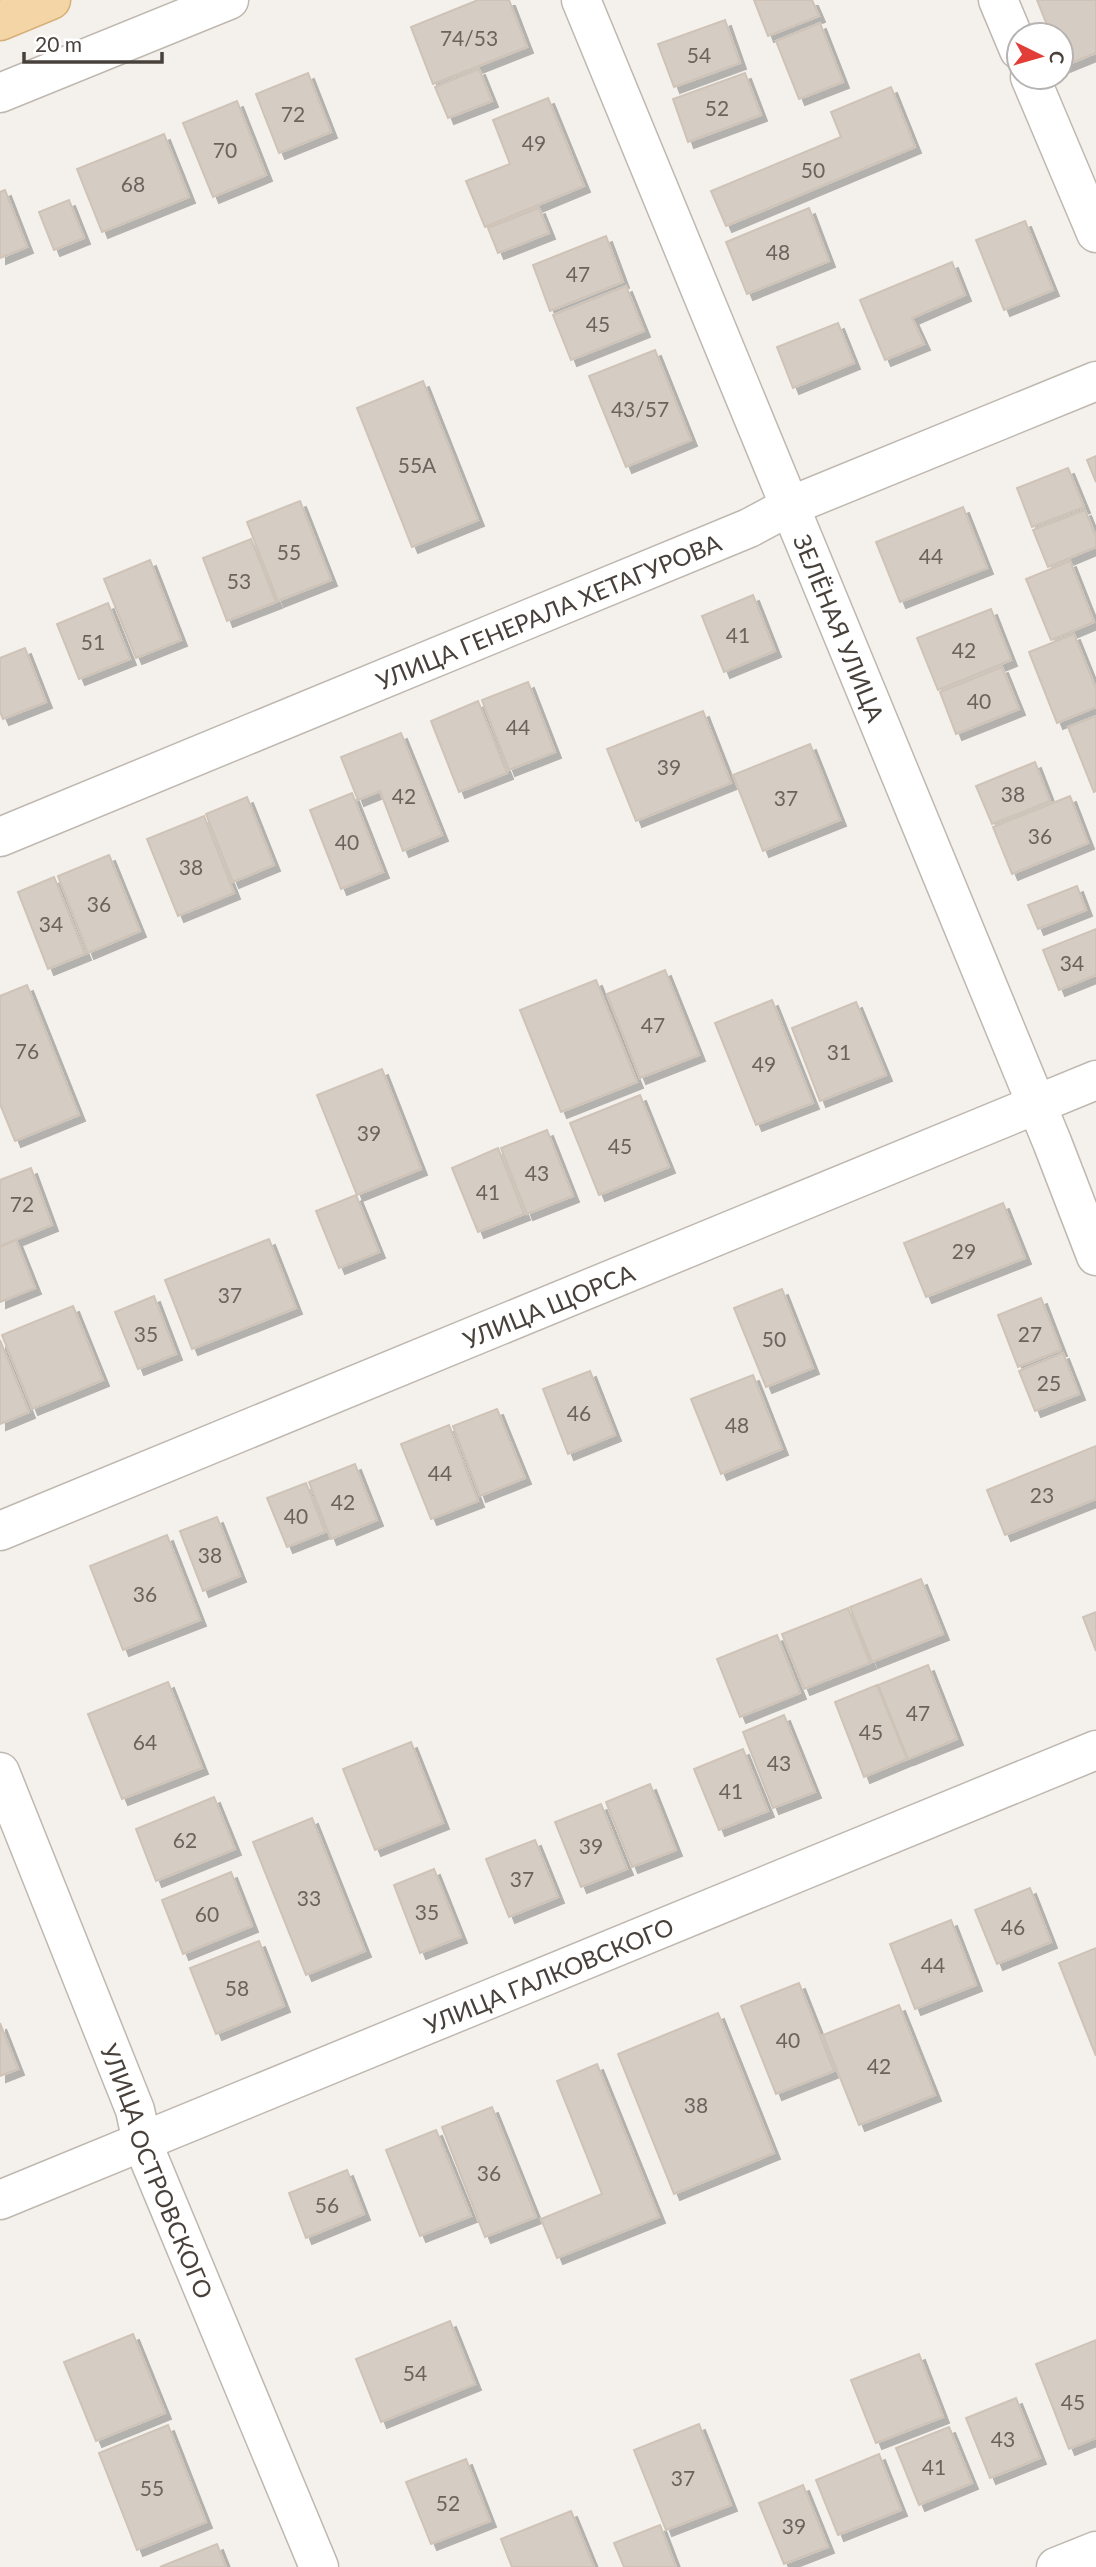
<svg xmlns="http://www.w3.org/2000/svg" width="1096" height="2567" viewBox="0 0 1096 2567" font-family="Lato,sans-serif">
<defs>
<filter id="shadow"><feDropShadow dx="6" dy="6" stdDeviation="0" flood-color="#0004"/></filter>
</defs>
<rect width="100%" height="100%" fill="#f4f1ec"/>
<g fill="#d5ccc3" stroke="#cfc3b7" stroke-width="2" filter="url(#shadow)">
<polygon points="478,0 509,0 527,47 433,84 411,27"/>
<polygon points="754,0 812,0 819,16 768,36"/>
<polygon points="1037,0 1096,0 1096,53 1064,66 1061,59 1061,35 1051,35"/>
<polygon points="725,20 740,63 674,87 658,44"/>
<polygon points="820,23 843,82 799,99 776,41"/>
<polygon points="479,69 492,101 448,118 435,87"/>
<polygon points="308,73 331,132 279,153 256,94"/>
<polygon points="745,73 761,115 688,142 673,99"/>
<polygon points="891,87 915,147 726,226 711,191 841,137 831,112"/>
<polygon points="548,98 584,186 485,227 466,181 510,164 493,120"/>
<polygon points="237,101 266,175 213,197 183,123"/>
<polygon points="164,134 189,197 102,232 77,169"/>
<polygon points="5,190 27,247 0,258 0,192"/>
<polygon points="69,200 84,238 54,250 39,212"/>
<polygon points="539,208 549,233 498,253 488,228"/>
<polygon points="809,208 829,261 747,294 726,242"/>
<polygon points="1025,221 1053,290 1004,310 976,240"/>
<polygon points="606,236 623,282 550,311 533,265"/>
<polygon points="952,262 965,295 912,318 924,344 885,360 860,300"/>
<polygon points="626,286 644,331 571,360 553,315"/>
<polygon points="838,323 854,363 793,388 777,347"/>
<polygon points="655,350 691,440 626,467 589,376"/>
<polygon points="423,381 478,520 412,547 357,408"/>
<polygon points="1096,456 1096,482 1087,460"/>
<polygon points="1068,468 1084,507 1032,527 1017,488"/>
<polygon points="300,501 331,580 278,601 247,522"/>
<polygon points="963,507 987,568 900,602 876,542"/>
<polygon points="1085,510 1096,537 1096,547 1048,567 1033,530"/>
<polygon points="251,539 276,602 227,621 203,558"/>
<polygon points="150,560 181,640 136,658 104,579"/>
<polygon points="1070,561 1094,622 1051,640 1026,579"/>
<polygon points="753,595 775,651 724,672 702,616"/>
<polygon points="108,603 130,659 79,679 57,624"/>
<polygon points="991,609 1011,660 938,690 917,638"/>
<polygon points="1074,634 1096,689 1096,707 1057,723 1029,652"/>
<polygon points="25,648 46,702 3,719 0,712 0,658"/>
<polygon points="1002,667 1019,709 956,734 940,692"/>
<polygon points="528,682 555,752 509,770 482,700"/>
<polygon points="478,701 507,773 459,792 431,721"/>
<polygon points="703,711 731,783 636,821 607,749"/>
<polygon points="1096,716 1096,791 1094,792 1068,727"/>
<polygon points="401,733 442,835 403,851 380,791 358,800 341,757"/>
<polygon points="810,744 840,820 763,851 733,775"/>
<polygon points="1035,762 1050,801 992,824 976,786"/>
<polygon points="352,793 383,872 341,889 310,810"/>
<polygon points="1070,796 1088,843 1012,874 993,827"/>
<polygon points="247,797 274,865 233,882 206,814"/>
<polygon points="204,816 234,893 178,916 147,839"/>
<polygon points="109,855 140,931 88,953 58,876"/>
<polygon points="54,877 85,954 48,969 18,892"/>
<polygon points="1077,886 1086,910 1038,929 1028,905"/>
<polygon points="1096,929 1096,975 1059,990 1043,950"/>
<polygon points="665,970 699,1055 640,1078 607,994"/>
<polygon points="596,980 637,1082 561,1112 520,1010"/>
<polygon points="27,985 79,1115 15,1141 0,1104 0,996"/>
<polygon points="772,1000 813,1103 756,1125 715,1023"/>
<polygon points="856,1002 886,1075 820,1101 792,1028"/>
<polygon points="382,1069 421,1169 357,1195 317,1095"/>
<polygon points="640,1095 669,1167 599,1195 570,1123"/>
<polygon points="547,1130 573,1196 527,1214 501,1148"/>
<polygon points="498,1148 524,1214 478,1232 452,1168"/>
<polygon points="31,1168 52,1225 0,1246 0,1180"/>
<polygon points="356,1195 379,1252 339,1268 316,1211"/>
<polygon points="1003,1203 1025,1258 926,1297 904,1243"/>
<polygon points="269,1239 296,1308 192,1349 165,1280"/>
<polygon points="16,1240 35,1288 0,1302 0,1247"/>
<polygon points="782,1289 813,1368 766,1387 734,1308"/>
<polygon points="154,1296 176,1354 138,1369 115,1312"/>
<polygon points="1041,1298 1061,1350 1018,1367 998,1315"/>
<polygon points="73,1306 103,1380 32,1409 2,1335"/>
<polygon points="0,1340 29,1412 0,1424"/>
<polygon points="1063,1353 1079,1394 1035,1411 1019,1371"/>
<polygon points="590,1371 615,1435 568,1454 543,1389"/>
<polygon points="753,1375 782,1449 721,1474 691,1399"/>
<polygon points="497,1409 525,1478 480,1496 453,1426"/>
<polygon points="449,1425 478,1501 431,1519 401,1444"/>
<polygon points="1096,1446 1096,1499 1005,1535 987,1490"/>
<polygon points="355,1464 377,1520 331,1539 309,1482"/>
<polygon points="306,1483 325,1532 287,1547 267,1498"/>
<polygon points="217,1517 240,1576 203,1591 180,1531"/>
<polygon points="167,1535 200,1620 123,1650 90,1566"/>
<polygon points="921,1579 943,1634 872,1662 850,1607"/>
<polygon points="848,1608 870,1663 804,1689 782,1634"/>
<polygon points="1096,1612 1096,1651 1083,1617"/>
<polygon points="777,1635 800,1693 740,1717 717,1659"/>
<polygon points="928,1665 957,1739 908,1759 878,1685"/>
<polygon points="168,1682 202,1768 122,1799 88,1714"/>
<polygon points="877,1685 907,1759 864,1777 835,1702"/>
<polygon points="784,1715 815,1792 773,1808 743,1732"/>
<polygon points="411,1742 443,1823 375,1850 343,1769"/>
<polygon points="743,1749 768,1811 719,1830 694,1769"/>
<polygon points="650,1784 676,1850 632,1867 606,1802"/>
<polygon points="214,1797 235,1849 156,1881 136,1829"/>
<polygon points="601,1804 627,1869 581,1887 555,1822"/>
<polygon points="312,1818 365,1951 306,1975 253,1842"/>
<polygon points="535,1840 558,1897 509,1917 486,1859"/>
<polygon points="434,1869 461,1937 420,1953 394,1885"/>
<polygon points="231,1872 252,1926 183,1954 162,1900"/>
<polygon points="1030,1888 1051,1942 997,1964 975,1910"/>
<polygon points="951,1920 976,1985 915,2009 890,1944"/>
<polygon points="259,1941 284,2006 216,2034 190,1968"/>
<polygon points="1096,1948 1096,2056 1059,1963"/>
<polygon points="799,1983 834,2071 776,2094 741,2006"/>
<polygon points="899,2005 935,2095 859,2125 823,2035"/>
<polygon points="718,2013 774,2153 674,2194 618,2054"/>
<polygon points="0,2023 18,2069 0,2076"/>
<polygon points="597,2064 659,2217 557,2258 541,2219 602,2194 557,2081"/>
<polygon points="492,2107 536,2217 485,2237 442,2127"/>
<polygon points="436,2130 471,2216 420,2236 386,2150"/>
<polygon points="347,2170 364,2214 306,2238 289,2193"/>
<polygon points="450,2321 475,2384 381,2422 356,2359"/>
<polygon points="133,2334 165,2413 96,2441 64,2362"/>
<polygon points="1096,2340 1096,2438 1069,2449 1036,2364"/>
<polygon points="919,2354 943,2417 876,2443 851,2380"/>
<polygon points="1016,2398 1040,2458 990,2478 966,2418"/>
<polygon points="699,2424 731,2505 666,2530 634,2450"/>
<polygon points="168,2425 206,2522 137,2550 99,2453"/>
<polygon points="949,2427 972,2483 919,2505 896,2448"/>
<polygon points="879,2454 901,2510 838,2535 816,2480"/>
<polygon points="466,2459 490,2521 431,2544 406,2482"/>
<polygon points="803,2485 828,2547 784,2564 759,2503"/>
<polygon points="571,2511 594,2567 512,2567 501,2539"/>
<polygon points="660,2525 676,2567 624,2567 614,2543"/>
<polygon points="217,2544 226,2567 160,2567"/>
</g>
<g fill="none" stroke-linecap="round" stroke-linejoin="round">
<defs>
<g id="street">
<path id="s1" d="M 581,0 L 1052,1142 L 1096,1256"/>
<polyline points="998,0 1019,50"/>
<polyline points="1030,77 1096,233"/>
<polyline points="0,93 229,0"/>
<path id="s2" d="M 0,837 L 749,528 L 790,506 L 1096,381"/>
<path id="s3" d="M 0,1531 L 1096,1080"/>
<path id="s4" d="M 0,1772 L 135,2110 L 142,2142 L 319,2567"/>
<path id="s5" d="M 0,2200 L 1096,1750"/>
<polyline points="1056,2567 1096,2551"/>
</g>
<polyline id="primary" points="0,21 51,0"/>
</defs>
<use href="#street" stroke="#bfb8b0" stroke-width="41"/>
<use href="#primary" stroke="#d7b077" stroke-width="41"/>
<use href="#street" stroke="#fff" stroke-width="38"/>
<use href="#primary" stroke="#f3d5a6" stroke-width="38"/>
</g>
<g text-anchor="middle" dominant-baseline="central" stroke-width="5" stroke-linejoin="round" paint-order="stroke">
<g font-size="21" fill="#6b645d">
<text x="469" y="37">74/53</text>
<text x="699" y="54">54</text>
<text x="717" y="107">52</text>
<text x="293" y="113">72</text>
<text x="534" y="142">49</text>
<text x="225" y="149">70</text>
<text x="813" y="169">50</text>
<text x="133" y="183">68</text>
<text x="778" y="251">48</text>
<text x="578" y="273">47</text>
<text x="598" y="323">45</text>
<text x="640" y="408">43/57</text>
<text x="417" y="464">55А</text>
<text x="289" y="551">55</text>
<text x="931" y="555">44</text>
<text x="239" y="580">53</text>
<text x="738" y="634">41</text>
<text x="93" y="641">51</text>
<text x="964" y="649">42</text>
<text x="979" y="700">40</text>
<text x="518" y="726">44</text>
<text x="669" y="766">39</text>
<text x="1013" y="793">38</text>
<text x="404" y="795">42</text>
<text x="786" y="797">37</text>
<text x="1040" y="835">36</text>
<text x="347" y="841">40</text>
<text x="191" y="866">38</text>
<text x="99" y="903">36</text>
<text x="51" y="923">34</text>
<text x="1072" y="962">34</text>
<text x="653" y="1024">47</text>
<text x="27" y="1050">76</text>
<text x="839" y="1051">31</text>
<text x="764" y="1063">49</text>
<text x="369" y="1132">39</text>
<text x="620" y="1145">45</text>
<text x="537" y="1172">43</text>
<text x="488" y="1191">41</text>
<text x="22" y="1203">72</text>
<text x="964" y="1250">29</text>
<text x="230" y="1294">37</text>
<text x="146" y="1333">35</text>
<text x="1030" y="1333">27</text>
<text x="774" y="1338">50</text>
<text x="1049" y="1382">25</text>
<text x="579" y="1412">46</text>
<text x="737" y="1424">48</text>
<text x="440" y="1472">44</text>
<text x="1042" y="1494">23</text>
<text x="343" y="1501">42</text>
<text x="296" y="1515">40</text>
<text x="210" y="1554">38</text>
<text x="145" y="1593">36</text>
<text x="918" y="1712">47</text>
<text x="871" y="1731">45</text>
<text x="145" y="1741">64</text>
<text x="779" y="1762">43</text>
<text x="731" y="1790">41</text>
<text x="185" y="1839">62</text>
<text x="591" y="1845">39</text>
<text x="522" y="1878">37</text>
<text x="309" y="1897">33</text>
<text x="427" y="1911">35</text>
<text x="207" y="1913">60</text>
<text x="1013" y="1926">46</text>
<text x="933" y="1964">44</text>
<text x="237" y="1987">58</text>
<text x="788" y="2039">40</text>
<text x="879" y="2065">42</text>
<text x="696" y="2104">38</text>
<text x="489" y="2172">36</text>
<text x="327" y="2204">56</text>
<text x="415" y="2372">54</text>
<text x="1073" y="2401">45</text>
<text x="1003" y="2438">43</text>
<text x="934" y="2466">41</text>
<text x="683" y="2477">37</text>
<text x="152" y="2487">55</text>
<text x="448" y="2502">52</text>
<text x="794" y="2525">39</text>
</g>
<g font-size="24" fill="#48413b" stroke="#fff">
<text stroke="none"><textPath href="#s2" startOffset="593">УЛИЦА ГЕНЕРАЛА ХЕТАГУРОВА</textPath></text>
<text stroke="none"><textPath href="#s1" startOffset="679">ЗЕЛЁНАЯ УЛИЦА</textPath></text>
<text stroke="none"><textPath href="#s3" startOffset="593">УЛИЦА ЩОРСА</textPath></text>
<text stroke="none"><textPath href="#s5" startOffset="593">УЛИЦА ГАЛКОВСКОГО</textPath></text>
<text stroke="none"><textPath href="#s4" startOffset="429">УЛИЦА ОСТРОВСКОГО</textPath></text>
</g>
</g>
<g transform="translate(1040 56) rotate(95)"><circle r="33" fill="#ffffff" stroke="#b6b3b1" stroke-width="2"/>
<path d="M0-5L12 26L0 18L-12 26Z" fill="#e23d36"/>
<text y="-10" font-size="19" font-weight="bold" text-anchor="middle" fill="#48413b">С</text>
</g>
<path d="M24 52v10h138v-10" fill="none" stroke="#48413b" stroke-width="3.5"/>
<text x="35" y="52" font-size="21" fill="#48413b" stroke="#ffffff" stroke-width="5" paint-order="stroke">20 m</text>
</svg>
